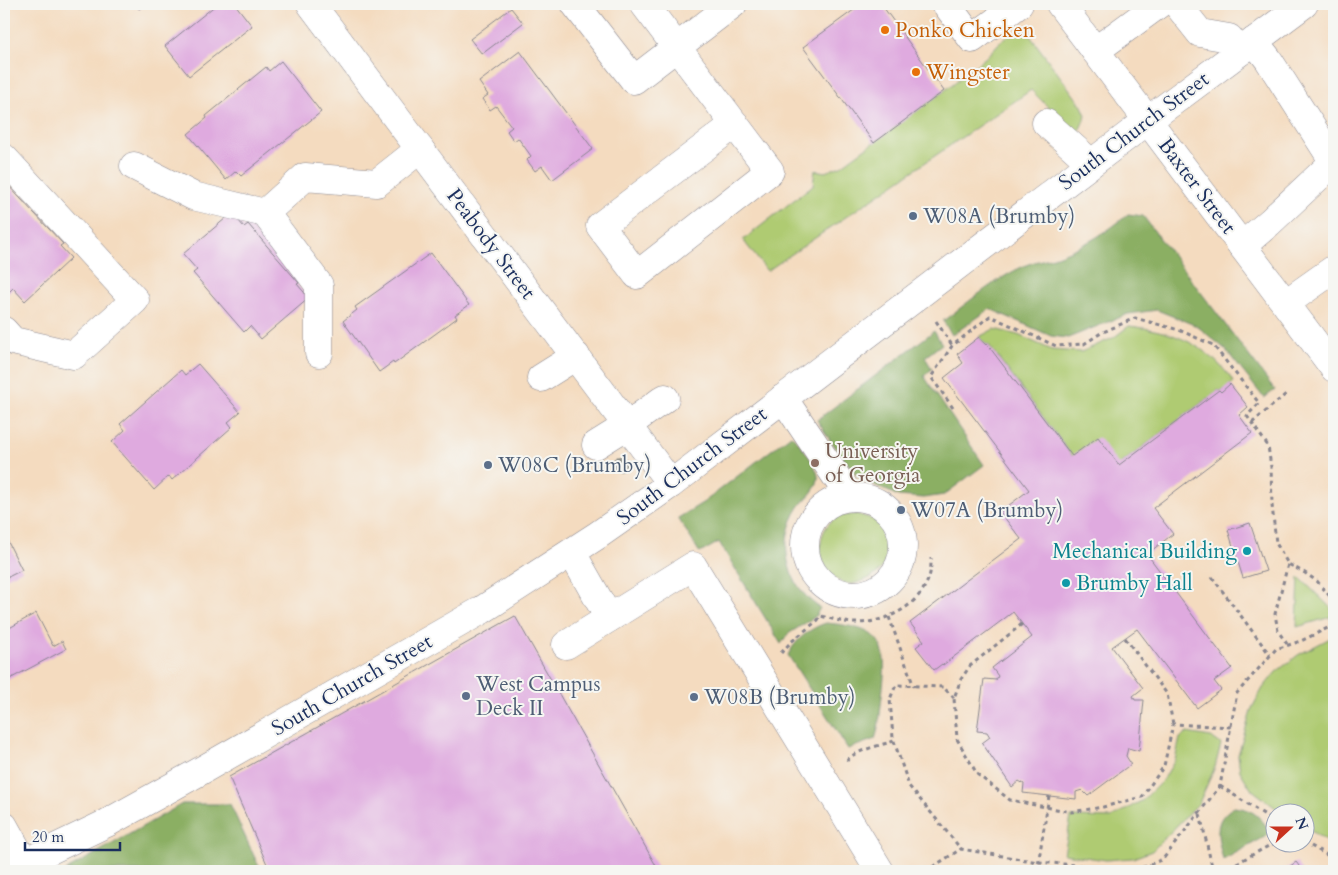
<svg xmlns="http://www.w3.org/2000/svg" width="1338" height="875" viewBox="0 0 1338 875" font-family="Cardo,serif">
<rect width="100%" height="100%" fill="#f6f6f2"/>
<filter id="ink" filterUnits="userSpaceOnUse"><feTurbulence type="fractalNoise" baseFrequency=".02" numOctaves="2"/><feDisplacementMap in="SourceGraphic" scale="10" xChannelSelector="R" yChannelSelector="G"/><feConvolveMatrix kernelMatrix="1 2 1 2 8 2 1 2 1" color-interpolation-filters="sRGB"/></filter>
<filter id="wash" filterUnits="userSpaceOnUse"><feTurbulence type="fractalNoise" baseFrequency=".0096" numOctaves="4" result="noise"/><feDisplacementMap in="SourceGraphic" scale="20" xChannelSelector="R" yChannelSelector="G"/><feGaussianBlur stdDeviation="1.12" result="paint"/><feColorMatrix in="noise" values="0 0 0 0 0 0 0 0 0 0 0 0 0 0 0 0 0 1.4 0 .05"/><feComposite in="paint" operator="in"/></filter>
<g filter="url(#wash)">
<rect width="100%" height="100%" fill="#f4dbbf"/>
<g fill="#afcb72" stroke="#657d68">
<polygon points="1025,29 1082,106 1086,115 1077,136 1031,90 767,271 743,240 813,185 815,170 825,172 841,166 944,91 986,57 1004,38"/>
<path d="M 1129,326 C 1175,331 1206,344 1234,382 L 1221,392 L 1219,390 L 1119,465 L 1072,456 L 988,344 L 986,345 L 979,337 L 994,329 L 1018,335 L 1052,350 L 1081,352 L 1113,338 Z"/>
<path d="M 857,514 C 862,516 870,517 875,521 C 887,531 892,552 883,566 C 878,574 871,578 862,581 C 859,582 854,584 851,584 C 819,583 809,531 838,517 C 843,515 851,515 857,514 Z"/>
<polygon points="1299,577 1334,611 1334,616 1297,627"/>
<polygon points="1334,636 1334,846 1306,828 1306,812 1281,812 1251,789 1240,771 1238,755 1252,708 1263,688 1276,672 1298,655"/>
<polygon points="1187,733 1211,737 1221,744 1215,767 1199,803 1152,851 1133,858 1106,860 1064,854 1071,817 1111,818 1143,800 1163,780 1175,760 1180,738"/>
</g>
<g fill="#8baf64" stroke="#536f61">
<path d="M 1128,214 L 1143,216 L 1275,390 L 1264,398 L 1225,349 L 1197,326 L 1157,310 L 1128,314 L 1068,338 L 1051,336 L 990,309 L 952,335 L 943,321 C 970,301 995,279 1026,265 C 1037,260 1051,259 1062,254 C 1086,245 1109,231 1128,214 Z"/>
<polygon points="934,331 942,344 925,357 932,369 924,376 984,465 944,495 924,498 898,496 858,477 830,440 817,420"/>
<path d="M 791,435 C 799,441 820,469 818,479 C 816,492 805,498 799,507 C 776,542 786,585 820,608 L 815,617 L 788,634 L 781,644 L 719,542 L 700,553 L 678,518 L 704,502 Z"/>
<path d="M 826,623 C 883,628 889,642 882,696 C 880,711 880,725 875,739 L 848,749 L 788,655 C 795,640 810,628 826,623 Z"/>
<polygon points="182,804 230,804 261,871 65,871"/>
<path d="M 1234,807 C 1255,809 1260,818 1272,833 L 1223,860 C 1218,838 1211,820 1234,807 Z"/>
</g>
<g id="blocks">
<g fill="#dfaadf">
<polygon points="135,4 146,4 139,9"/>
<polygon points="217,4 235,4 252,26 189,76 165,46"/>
<polygon points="862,4 881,4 944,91 874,143 803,47"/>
<polygon points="511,8 523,23 482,54 470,39"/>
<polygon points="520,51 593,149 552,180 542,166 535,171 527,160 531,156 518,138 514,141 507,131 512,127 496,106 490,110 482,99 488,95 479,82"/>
<polygon points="281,61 321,112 241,176 236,171 226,180 188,134 207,118 206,116 266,67 269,71"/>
<polygon points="6,183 63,244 60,246 71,258 25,301 13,288 7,294 4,290 4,185"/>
<polygon points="232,213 244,227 248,224 299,283 297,284 309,298 261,339 250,326 244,332 193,273 197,270 183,254"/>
<polygon points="431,253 469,305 455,315 457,318 394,364 393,362 379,372 343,321 357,310 355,307"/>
<polygon points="979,337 986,345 987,344 1072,456 1098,437 1119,465 1219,390 1221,392 1230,384 1248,407 1239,415 1252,433 1153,508 1173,534 1147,554 1232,668 1214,681 1221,690 1197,708 1137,629 1112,647 1143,688 1133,696 1135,700 1144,700 1139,751 1128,748 1126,756 1131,764 1088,796 1082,790 1076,792 1076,799 1023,793 1024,784 1019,781 1012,787 982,743 990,737 987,732 977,731 984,679 996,680 998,676 992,668 1032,637 1013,612 943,665 942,664 934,670 916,647 924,641 910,623 1021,539 1000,512 1029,490 944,378 963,363 957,354"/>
<polygon points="198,364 240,412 228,422 232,427 172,480 169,476 154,490 112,442 125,430 120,424 181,370 185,375"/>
<polygon points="1250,523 1266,571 1243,578 1228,530"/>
<polygon points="6,538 22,570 4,579 4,539"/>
<polygon points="36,613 53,646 62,641 66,649 4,682 4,631"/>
<polygon points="515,616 659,871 270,871 229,777"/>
<polygon points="1296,862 1303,871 1283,871"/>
</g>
</g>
</g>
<g filter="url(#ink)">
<use href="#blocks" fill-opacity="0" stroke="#88858e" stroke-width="1"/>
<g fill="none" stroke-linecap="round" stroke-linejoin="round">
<defs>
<g id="minor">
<polyline points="311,4 671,484"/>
<polyline points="575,4 634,80 733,4"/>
<polyline points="644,4 770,171 637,275 600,226 735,124"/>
<polyline points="946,4 972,39 1019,4"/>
<polyline points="1177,4 1200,33 1229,38 1239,52"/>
<polyline points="1095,51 1159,4"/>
<polyline points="1046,123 1091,163"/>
<polyline points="4,158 135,300 74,355 13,341 4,331"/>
<polyline points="134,166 193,196 265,213 305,177 377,183 420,149"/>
<polyline points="265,213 319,285 319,353"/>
<polyline points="1242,246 1270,222 1334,162 1268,59 1254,41"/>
<polyline points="1286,303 1334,269"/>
<polyline points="541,378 576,356"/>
<polyline points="783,398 850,497"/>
<polyline points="596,445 628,425 665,398"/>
<circle cx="854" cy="546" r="49"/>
<polyline points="572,553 609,618"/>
<polyline points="566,645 693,566 880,871"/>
<polyline points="4,826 24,862"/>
<polyline points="7,871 107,823 197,773 482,610 598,535 671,484 1147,121 1304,4"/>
</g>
<polyline id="major" points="1060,4 1334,368"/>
</defs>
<use href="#minor" stroke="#88858e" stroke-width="29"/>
<use href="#major" stroke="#88858e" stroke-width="29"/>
<g stroke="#88858e" stroke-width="3" stroke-dasharray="4 4" stroke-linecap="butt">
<polyline points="936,321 952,345"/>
<polyline points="953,408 931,377 952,346 990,316 1056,346 1084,344 1101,333 1135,318 1179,330 1213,345 1259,403 1247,416 1268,446 1271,467 1272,505 1276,543 1288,564 1305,573 1317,581 1334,601"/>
<polyline points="1252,423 1286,394"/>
<polyline points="1212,577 1270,655"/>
<polyline points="889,617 914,687"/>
<polyline points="1022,624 970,666 961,679 954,698 957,739 977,774 1010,800 1071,812 1103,807 1142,797 1164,766 1173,724 1231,727"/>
<polyline points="1125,638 1167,694 1173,724"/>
<polyline points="1287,644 1278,631 1275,614 1288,564"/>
<path d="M 781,653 L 791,642 L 818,620 L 820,616 C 831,618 843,623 855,623 C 885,623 919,607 929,577 C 931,571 931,564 931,558"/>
<polyline points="954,698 943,687 896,685 890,699 893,738 909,786 961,849"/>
<path d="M 847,761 C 852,751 882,745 894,741"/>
<polyline points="1220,786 1276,822"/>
<polyline points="1200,814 1213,871"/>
<polyline points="1304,842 1334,859"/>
<polyline points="926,871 961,849 1038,862 1125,869 1144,867 1163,859 1220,786 1237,693 1276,649 1301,641 1334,625"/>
<polyline points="1037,871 1049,796"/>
<polyline points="1222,871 1276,842"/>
</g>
<use href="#minor" stroke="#fff" stroke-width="28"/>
<use href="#major" stroke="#fff" stroke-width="28"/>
</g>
<circle fill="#91928c" cx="620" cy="464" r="8"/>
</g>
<g fill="#e8710a" stroke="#f6f6f2" stroke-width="2">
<circle cx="885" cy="30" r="5"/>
<circle cx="916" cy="72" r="5"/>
</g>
<g fill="#5c6f8a" stroke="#f6f6f2" stroke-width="2">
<circle cx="913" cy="216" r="5"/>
<circle cx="488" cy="465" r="5"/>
<circle cx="901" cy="510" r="5"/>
<circle cx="466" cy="696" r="5"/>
<circle cx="694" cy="697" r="5"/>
</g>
<circle fill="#8d6e63" stroke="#f6f6f2" stroke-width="2" cx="815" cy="463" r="5"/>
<g fill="#0f9aa8" stroke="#f6f6f2" stroke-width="2">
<circle cx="1247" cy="551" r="5"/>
<circle cx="1066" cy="583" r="5"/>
</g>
<g text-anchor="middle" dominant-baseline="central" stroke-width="4" stroke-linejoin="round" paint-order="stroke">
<g font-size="21" fill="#c56008" stroke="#f6f6f2" text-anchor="start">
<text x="895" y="30">Ponko Chicken</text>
<text x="926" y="72">Wingster</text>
</g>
<g font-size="21" fill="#1b2f5e" stroke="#f6f6f2">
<text transform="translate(1134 131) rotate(-37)">South Church Street</text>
<text transform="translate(1197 186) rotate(53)">Baxter Street</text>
<text transform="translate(491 244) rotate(53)">Peabody Street</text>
<text transform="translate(692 466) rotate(-37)">South Church Street</text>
<text transform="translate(352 685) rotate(-30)">South Church Street</text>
</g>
<g font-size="21" fill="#4e5e75" stroke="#f6f6f2" text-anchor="start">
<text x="923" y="216">W08A (Brumby)</text>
<text x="498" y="465">W08C (Brumby)</text>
<text x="911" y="510">W07A (Brumby)</text>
<text x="476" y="684">West Campus<tspan x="476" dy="24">Deck II</tspan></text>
<text x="704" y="697">W08B (Brumby)</text>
</g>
<g font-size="21" fill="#785e54" stroke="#f6f6f2" text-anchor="start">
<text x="825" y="451">University<tspan x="825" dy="24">of Georgia</tspan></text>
</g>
<g font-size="21" fill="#0d838f" stroke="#f6f6f2" text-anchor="end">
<text x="1237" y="551">Mechanical Building</text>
<text x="1076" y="583" text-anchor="start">Brumby Hall</text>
</g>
</g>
<rect width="1338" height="875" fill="none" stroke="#f6f6f2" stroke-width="20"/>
<g transform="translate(1290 828) rotate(69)"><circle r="24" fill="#f6f6f2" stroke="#9ea6b7"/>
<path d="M0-4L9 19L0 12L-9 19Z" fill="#c8321e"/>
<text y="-8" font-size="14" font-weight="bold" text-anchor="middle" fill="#1b2f5e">N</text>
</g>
<path d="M25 842v8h95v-8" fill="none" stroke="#1b2f5e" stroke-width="2.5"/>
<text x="32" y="842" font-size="15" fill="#1b2f5e" stroke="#f6f6f2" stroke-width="4" paint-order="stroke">20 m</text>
</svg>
